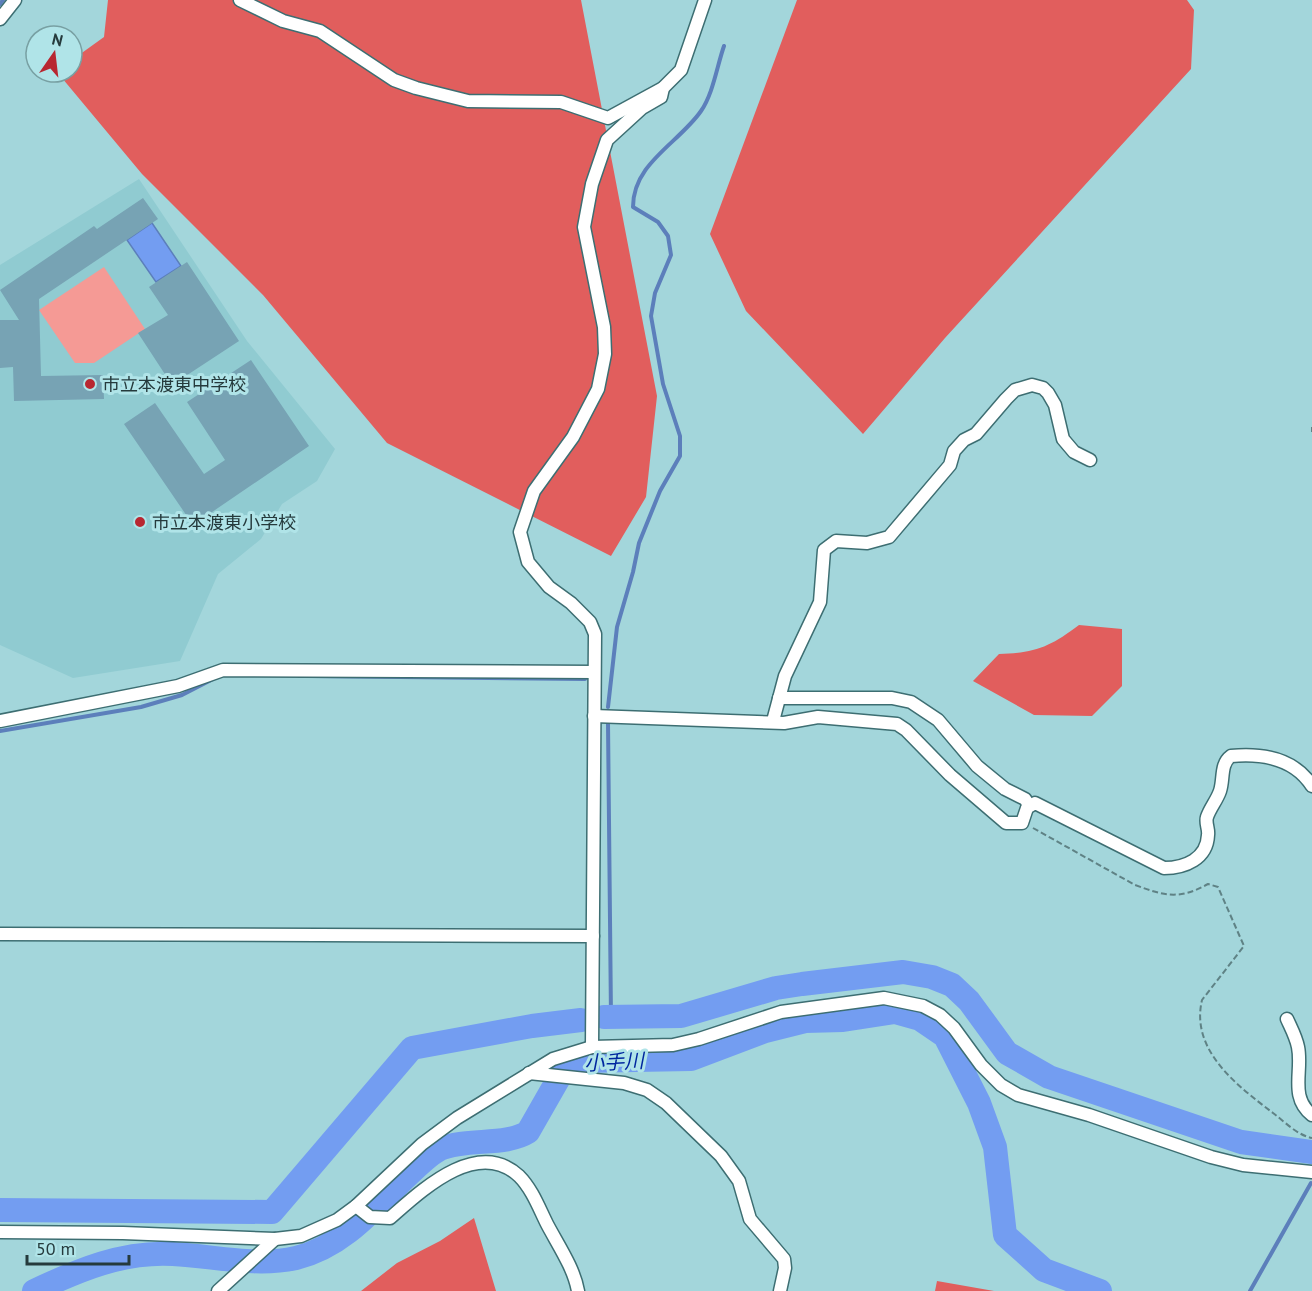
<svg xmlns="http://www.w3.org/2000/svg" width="1312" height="1291" viewBox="0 0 1312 1291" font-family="'PT Sans','Noto Sans JP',sans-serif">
<rect width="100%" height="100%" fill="#a3d6db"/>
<polygon fill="#90cbd1" points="139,179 247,341 335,449 317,481 282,504 261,539 218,574 180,661 73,678 0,645 0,265"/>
<polygon fill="#f59a95" points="104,267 145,329 94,363 75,363 39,310"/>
<g fill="#e15e5d">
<polygon points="108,0 581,0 657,396 646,497 611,556 387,443 263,295 142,174 57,72 72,72 72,60 104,37"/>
<polygon points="797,0 1187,0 1194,10 1191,69 945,338 863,434 746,311 710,234"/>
<path d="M 1079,625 L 1122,629 L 1122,686 L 1092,716 L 1034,715 L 973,681 L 999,654 C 1035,653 1050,647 1079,625 Z"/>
<polygon points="474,1218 496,1291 361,1291 397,1263 440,1241"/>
<polygon points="937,1281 994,1291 935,1291"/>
</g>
<polygon fill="#739df1" stroke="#5c7fbb" stroke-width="1.5" points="152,223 181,266 156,282 127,240"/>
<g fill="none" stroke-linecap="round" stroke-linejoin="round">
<g stroke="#5c7fbb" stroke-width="4">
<polyline points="0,4 3,0"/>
<polyline points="313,676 585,679"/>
<path d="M 608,707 L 617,627 L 633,572 L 639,543 L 660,491 L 680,456 L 680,436 L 663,384 L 651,316 L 655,293 L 671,255 L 668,236 L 658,222 L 633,207 C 633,163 679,143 701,111 C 713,94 717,66 724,46"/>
<polyline points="608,723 611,1017"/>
<polyline points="0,731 141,707 182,695 213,679"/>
<polyline points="1250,1291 1311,1183"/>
</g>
<g stroke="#739df1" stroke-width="24">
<polyline points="604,1017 681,1016 776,988 802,984 903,972 932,977 952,985 969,1001 1007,1053 1049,1077 1241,1142 1312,1152"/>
<polyline points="0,1210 272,1212 412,1048 532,1026 581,1020"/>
<path d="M 34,1291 C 79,1270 123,1251 173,1254 C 214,1256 256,1267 296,1258 C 342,1247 373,1210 405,1178 C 415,1169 428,1155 440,1149 C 467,1138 506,1146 528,1132 L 564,1069 L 579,1061 L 691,1059 L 765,1031 L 805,1021 L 843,1020 L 895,1012 L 920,1019 L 945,1036 L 979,1103 L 995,1147 L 1005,1235 L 1044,1270 L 1100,1291"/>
</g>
</g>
<g fill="#77a3b4">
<polygon points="143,198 158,219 39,299 41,376 103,375 104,399 14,401 13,367 0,368 0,320 19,320 0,290 94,226 97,229"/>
<polygon points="187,262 239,341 172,385 138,333 168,315 149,287"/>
<polygon points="251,360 309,446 193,525 124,424 155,403 204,474 225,460 187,402"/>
</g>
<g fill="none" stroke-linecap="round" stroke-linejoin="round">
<defs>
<g id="minor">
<polyline points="240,0 283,21 320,31 394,80 416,88 468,101 561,102 608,118 663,88 681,70 705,0"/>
<polyline points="0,19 15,0"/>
<polyline points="779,698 892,698 911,702 938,720 977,766 1005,789 1025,799 1029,805"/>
<path d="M 594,716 L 784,723 L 818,717 L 897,724 L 906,730 L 950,775 L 1006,823 L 1022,823 L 1027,808 L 1035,803 L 1164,868 C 1185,868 1207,859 1208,835 C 1209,829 1205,823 1207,817 C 1210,808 1217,800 1220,791 C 1224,779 1220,764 1231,756 C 1263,753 1294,758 1312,786"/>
<polyline points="0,721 178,686 223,670 594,672"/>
<polyline points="773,721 785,676 820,602 824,550 836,541 867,543 889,537 950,465 954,451 964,440 976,434 1006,399 1015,390 1032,385 1043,388 1048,393 1055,405 1063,439 1074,452 1090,460"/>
<polyline points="0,934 593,936"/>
<path d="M 1287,1019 C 1291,1028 1296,1037 1298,1047 C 1303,1071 1289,1097 1312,1115"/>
<polyline points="592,1047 595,634 590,622 571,603 549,587 528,562 520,532 534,491 573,437 598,389 605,354 604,327 584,227 592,184 607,140 642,108 661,97 663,88"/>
<polyline points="529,1073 624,1083 647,1090 666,1103 721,1156 739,1181 750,1219 784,1259 785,1268 780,1291"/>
<path d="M 356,1206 L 370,1217 L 390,1218 C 421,1191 477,1137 519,1176 C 532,1189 539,1208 547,1224 C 558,1245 574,1268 578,1291"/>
<polyline points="0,1232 123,1233 275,1239 301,1236 337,1220 356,1206 422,1144 457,1118 553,1059 592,1047 673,1045 699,1039 781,1012 884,998 923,1006 940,1015 954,1028 981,1065 1001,1085 1018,1095 1089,1115 1211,1157 1243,1165 1312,1172"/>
<polyline points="218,1291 275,1239"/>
</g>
</defs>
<use href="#minor" stroke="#3d6e72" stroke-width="15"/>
<g stroke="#5f8285" stroke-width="2" stroke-dasharray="6 3" stroke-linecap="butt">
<polyline points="1312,427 1312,432"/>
<path d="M 1033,828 L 1135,885 C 1165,896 1179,900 1208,884 L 1218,887 L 1244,946 L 1202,1000 C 1190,1051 1238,1086 1273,1113 C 1285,1122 1297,1135 1312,1138"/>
</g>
<use href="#minor" stroke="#fff" stroke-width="12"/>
</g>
<g fill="#b82731" stroke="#b0e4e8" stroke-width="2">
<circle cx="90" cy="384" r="6"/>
<circle cx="140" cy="522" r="6"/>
</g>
<g text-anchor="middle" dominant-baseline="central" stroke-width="6" stroke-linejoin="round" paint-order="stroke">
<g font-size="18" fill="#253a3c" stroke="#b0e4e8" text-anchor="start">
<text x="102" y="384">市立本渡東中学校</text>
<text x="152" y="522">市立本渡東小学校</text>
</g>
<g font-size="20" font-style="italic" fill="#00279f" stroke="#b0e4e8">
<text transform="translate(614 1062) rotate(-3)">小手川</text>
</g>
</g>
<g transform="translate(54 54) rotate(14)"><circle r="28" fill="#b0e4e8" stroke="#78a0a3" stroke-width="1.5"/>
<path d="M0-4.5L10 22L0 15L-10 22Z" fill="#b82731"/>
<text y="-9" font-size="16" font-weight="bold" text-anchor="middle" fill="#253a3c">N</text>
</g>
<path d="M27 1255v9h102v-9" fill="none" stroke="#253a3c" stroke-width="3"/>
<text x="36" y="1255" font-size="18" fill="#253a3c" stroke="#b0e4e8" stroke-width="4.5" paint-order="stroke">50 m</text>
</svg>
